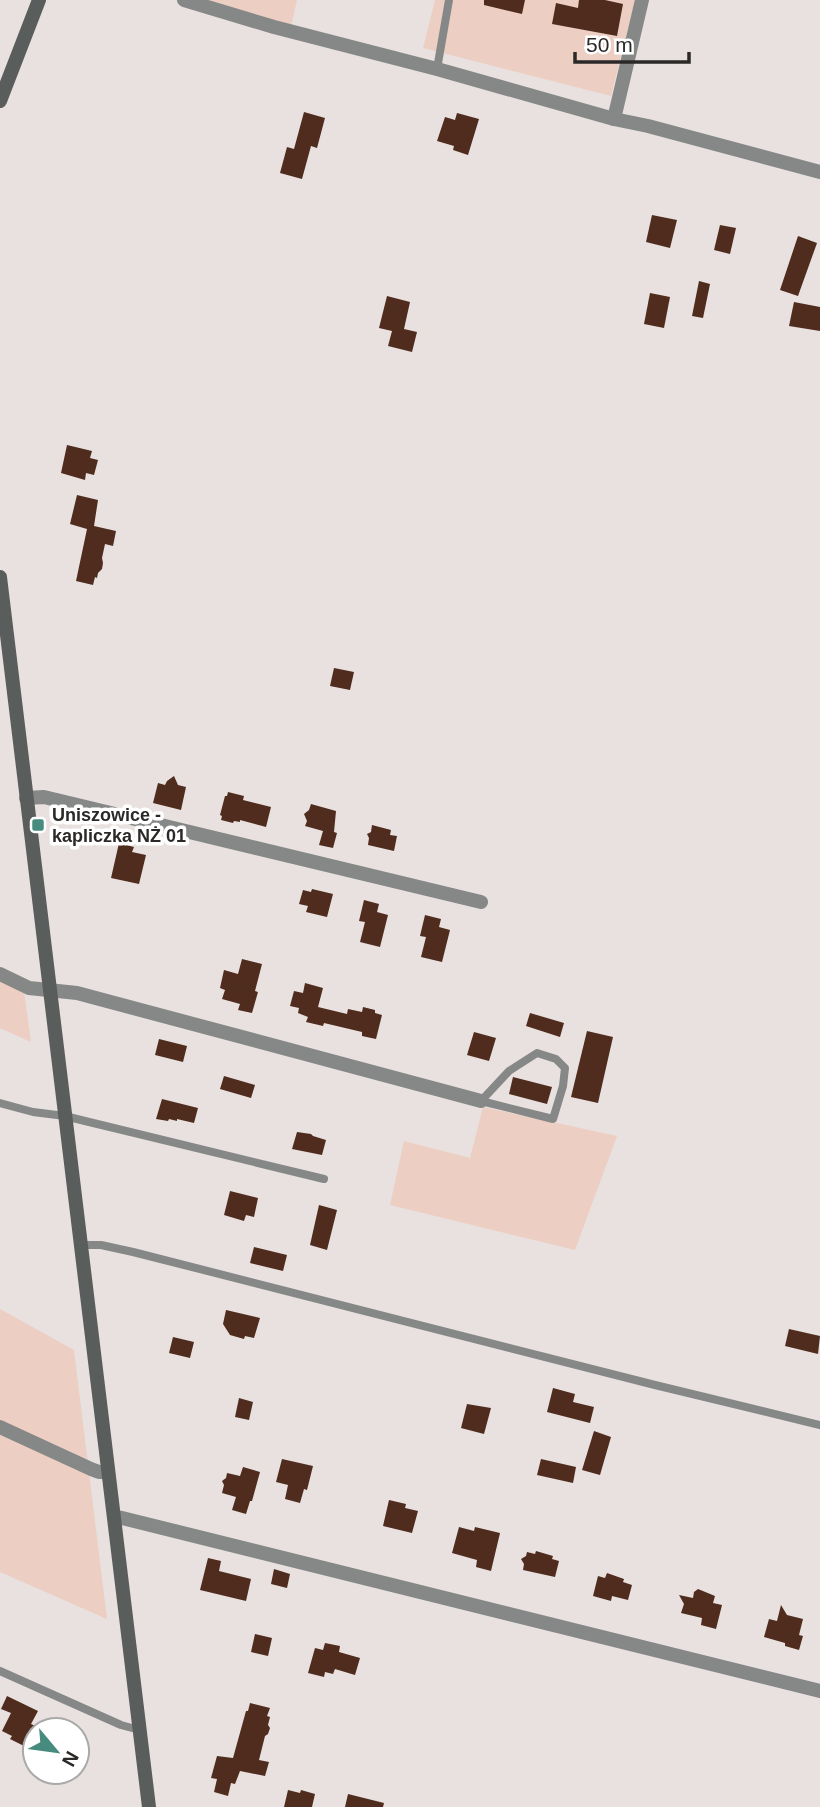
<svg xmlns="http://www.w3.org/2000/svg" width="820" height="1807" viewBox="0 0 820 1807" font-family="Helvetica,sans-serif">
<rect width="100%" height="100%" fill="#e8e1df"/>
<g fill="#eccec2">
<polygon points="187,0 297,0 291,26"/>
<polygon points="435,0 635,0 611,96 423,48"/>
<polygon points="0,974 23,984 31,1042 0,1028"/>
<polygon points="483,1107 617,1136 575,1250 390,1205 404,1141 470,1158"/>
<polygon points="0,1309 74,1350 107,1619 0,1572"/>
</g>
<g fill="#4f2c1d">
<polygon points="484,0 525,0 522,14 484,5"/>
<polygon points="579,0 605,0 623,4 617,36 552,24 556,3 578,8"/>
<polygon points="304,112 325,118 317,148 311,146 302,179 280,173 287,147 294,149"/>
<polygon points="457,113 479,119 468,155 453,150 454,146 437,141 445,117 455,120"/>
<polygon points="652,215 677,220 670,248 646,242"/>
<polygon points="720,225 736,228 730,254 714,250"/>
<polygon points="798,236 817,243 798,296 780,290"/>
<polygon points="699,281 710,284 703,318 692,316"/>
<polygon points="650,293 670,297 664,328 644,324"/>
<polygon points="387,296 410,302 404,329 417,332 412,352 388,346 392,331 379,328"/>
<polygon points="794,302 820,307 820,331 789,326"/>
<polygon points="67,445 92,451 90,458 98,460 94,475 86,473 85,480 61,473"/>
<polygon points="77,495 98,500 94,526 116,531 113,546 105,544 102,558 103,563 102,569 98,573 97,578 95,577 93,585 76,581 87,529 70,524"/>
<polygon points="334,668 354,672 350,690 330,686"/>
<polygon points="174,776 178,785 186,787 181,810 153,803 158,783 165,785 167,781"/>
<polygon points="228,792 244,796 243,800 271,807 266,827 240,820 240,822 234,821 233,823 221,820 222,816 220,815 225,796 227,796"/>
<polygon points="311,804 336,811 334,832 337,833 333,848 319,845 323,831 305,826 307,821 304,814 309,810"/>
<polygon points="372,825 391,830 390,835 397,836 394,851 368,845 369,838 367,834 371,832"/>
<polygon points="119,843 134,847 132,852 146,855 139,884 111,878"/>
<polygon points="312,889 333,894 327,917 306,912 308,906 299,904 303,890 311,892"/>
<polygon points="364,900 379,904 377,912 388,915 380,947 360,942 365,922 359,921"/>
<polygon points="425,915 441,919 439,927 450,930 442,962 421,957 426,937 420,936"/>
<polygon points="242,959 262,964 255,991 258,992 252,1013 238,1010 240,1004 222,999 225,990 220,988 224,970 238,974"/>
<polygon points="305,983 323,988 318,1007 347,1014 348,1009 362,1012 363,1007 375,1010 375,1013 382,1015 376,1039 362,1036 362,1032 324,1023 323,1026 306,1022 308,1017 298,1013 299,1008 290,1006 294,991 303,993"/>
<polygon points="530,1013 564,1023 560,1037 526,1026"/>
<polygon points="587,1031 613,1037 598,1103 571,1097"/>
<polygon points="474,1032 496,1038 489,1061 467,1055"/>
<polygon points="159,1039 187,1046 183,1062 155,1055"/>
<polygon points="224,1076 255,1085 251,1098 220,1089"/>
<polygon points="513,1077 552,1087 547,1104 509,1094"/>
<polygon points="162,1099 198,1108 194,1123 177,1119 177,1121 169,1119 168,1121 156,1119"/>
<polygon points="297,1132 311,1134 313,1136 326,1140 322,1155 292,1149"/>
<polygon points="230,1191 258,1198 254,1217 246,1215 244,1221 224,1215"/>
<polygon points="319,1205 337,1210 327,1250 310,1245"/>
<polygon points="254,1247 287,1255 283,1271 250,1263"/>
<polygon points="226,1310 260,1318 254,1338 245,1336 244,1339 230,1335 223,1324"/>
<polygon points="789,1329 820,1336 818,1354 785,1346"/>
<polygon points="173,1337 194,1342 190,1358 169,1353"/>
<polygon points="553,1388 575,1394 573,1402 594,1407 590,1423 547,1412"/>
<polygon points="239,1398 253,1402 249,1420 235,1417"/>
<polygon points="467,1404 491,1408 484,1434 461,1428"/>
<polygon points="594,1431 611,1437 600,1475 582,1470"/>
<polygon points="282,1459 313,1466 307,1490 304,1489 300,1503 285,1499 288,1485 276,1482"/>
<polygon points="541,1459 576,1467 573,1483 537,1475"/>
<polygon points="243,1467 260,1472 252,1501 250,1501 246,1514 232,1510 236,1497 222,1493 224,1485 222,1481 226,1478 227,1473 240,1476"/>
<polygon points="389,1500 406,1504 405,1508 418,1511 412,1533 383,1526"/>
<polygon points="459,1527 474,1531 475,1527 500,1533 491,1571 476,1567 477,1560 452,1553"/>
<polygon points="536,1551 553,1556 552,1559 559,1561 555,1577 523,1570 524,1564 521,1559 526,1556 527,1552 535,1554"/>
<polygon points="208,1558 221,1561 219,1571 251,1579 246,1601 200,1590"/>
<polygon points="274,1569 290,1574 287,1588 271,1584"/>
<polygon points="607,1573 624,1579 623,1582 632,1585 628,1600 612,1596 611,1601 593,1596 598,1576 605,1578"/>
<polygon points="698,1589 715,1596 713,1603 722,1605 716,1629 701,1625 702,1618 681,1613 684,1604 679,1595 693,1598 694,1592"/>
<polygon points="781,1605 787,1615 803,1619 799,1635 803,1636 799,1650 785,1646 785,1643 764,1637 769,1619 777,1621"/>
<polygon points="255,1634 272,1638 268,1656 251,1652"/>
<polygon points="325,1643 340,1646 339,1652 360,1658 355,1675 335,1669 333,1674 325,1672 324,1677 308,1673 315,1648 323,1650"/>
<polygon points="7,1696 38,1711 31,1724 38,1727 35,1730 28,1748 10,1739 12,1736 2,1731 11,1713 1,1709"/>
<polygon points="250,1703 270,1708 267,1716 270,1717 268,1725 270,1728 268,1734 265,1736 259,1760 269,1762 265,1776 240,1771 235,1784 231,1783 228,1796 214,1792 217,1779 211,1778 217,1756 233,1758 246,1711 248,1711"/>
<polygon points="288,1790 300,1793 301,1790 315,1794 312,1807 284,1807"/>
<polygon points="348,1794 384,1803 383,1807 345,1807"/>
</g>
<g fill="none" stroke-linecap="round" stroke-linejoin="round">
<g stroke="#858887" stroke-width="8">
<polyline points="437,69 449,0"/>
<polygon points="537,1053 556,1059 565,1068 563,1086 553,1119 481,1101 509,1071"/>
<polyline points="0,1103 33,1112 65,1116 85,1121 324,1179"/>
<polyline points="81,1245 101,1245 133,1252 655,1385 820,1425"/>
<polyline points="0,1671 121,1725 132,1728 139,1728"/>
</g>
<g stroke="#858887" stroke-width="14">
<polyline points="184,0 274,27 437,69 614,119 648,126 820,172"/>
<polyline points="614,119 642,0"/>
<polyline points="26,798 44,797 481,902"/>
<polyline points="0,974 29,988 77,993 481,1101"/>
<polyline points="0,1427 91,1469 99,1472 108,1472"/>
<polyline points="114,1517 122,1518 820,1691"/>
</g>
<g stroke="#595d5c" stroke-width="14">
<polyline points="0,101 39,0"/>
<polyline points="0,577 149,1807"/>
</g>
</g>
<rect fill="#478b7e" stroke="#fff" stroke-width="2.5" x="31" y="818" width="14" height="14" rx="3.5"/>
<g text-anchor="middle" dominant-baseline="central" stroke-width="7" stroke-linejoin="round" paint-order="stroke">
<g font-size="18" font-weight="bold" fill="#2b2928" stroke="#fff" text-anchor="start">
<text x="52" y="815">Uniszowice -<tspan x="52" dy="21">kapliczka NŻ 01</tspan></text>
</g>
</g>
<g transform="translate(56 1751) rotate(119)"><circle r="33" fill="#ffffff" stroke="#aaa9a9" stroke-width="2"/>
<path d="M0-5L12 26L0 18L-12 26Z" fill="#478b7e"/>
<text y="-10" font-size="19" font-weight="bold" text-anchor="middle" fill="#2b2928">N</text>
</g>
<path d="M575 52v10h114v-10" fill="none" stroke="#2b2928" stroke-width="3.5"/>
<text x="586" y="52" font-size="21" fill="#2b2928" stroke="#ffffff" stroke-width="5" paint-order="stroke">50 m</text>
</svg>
